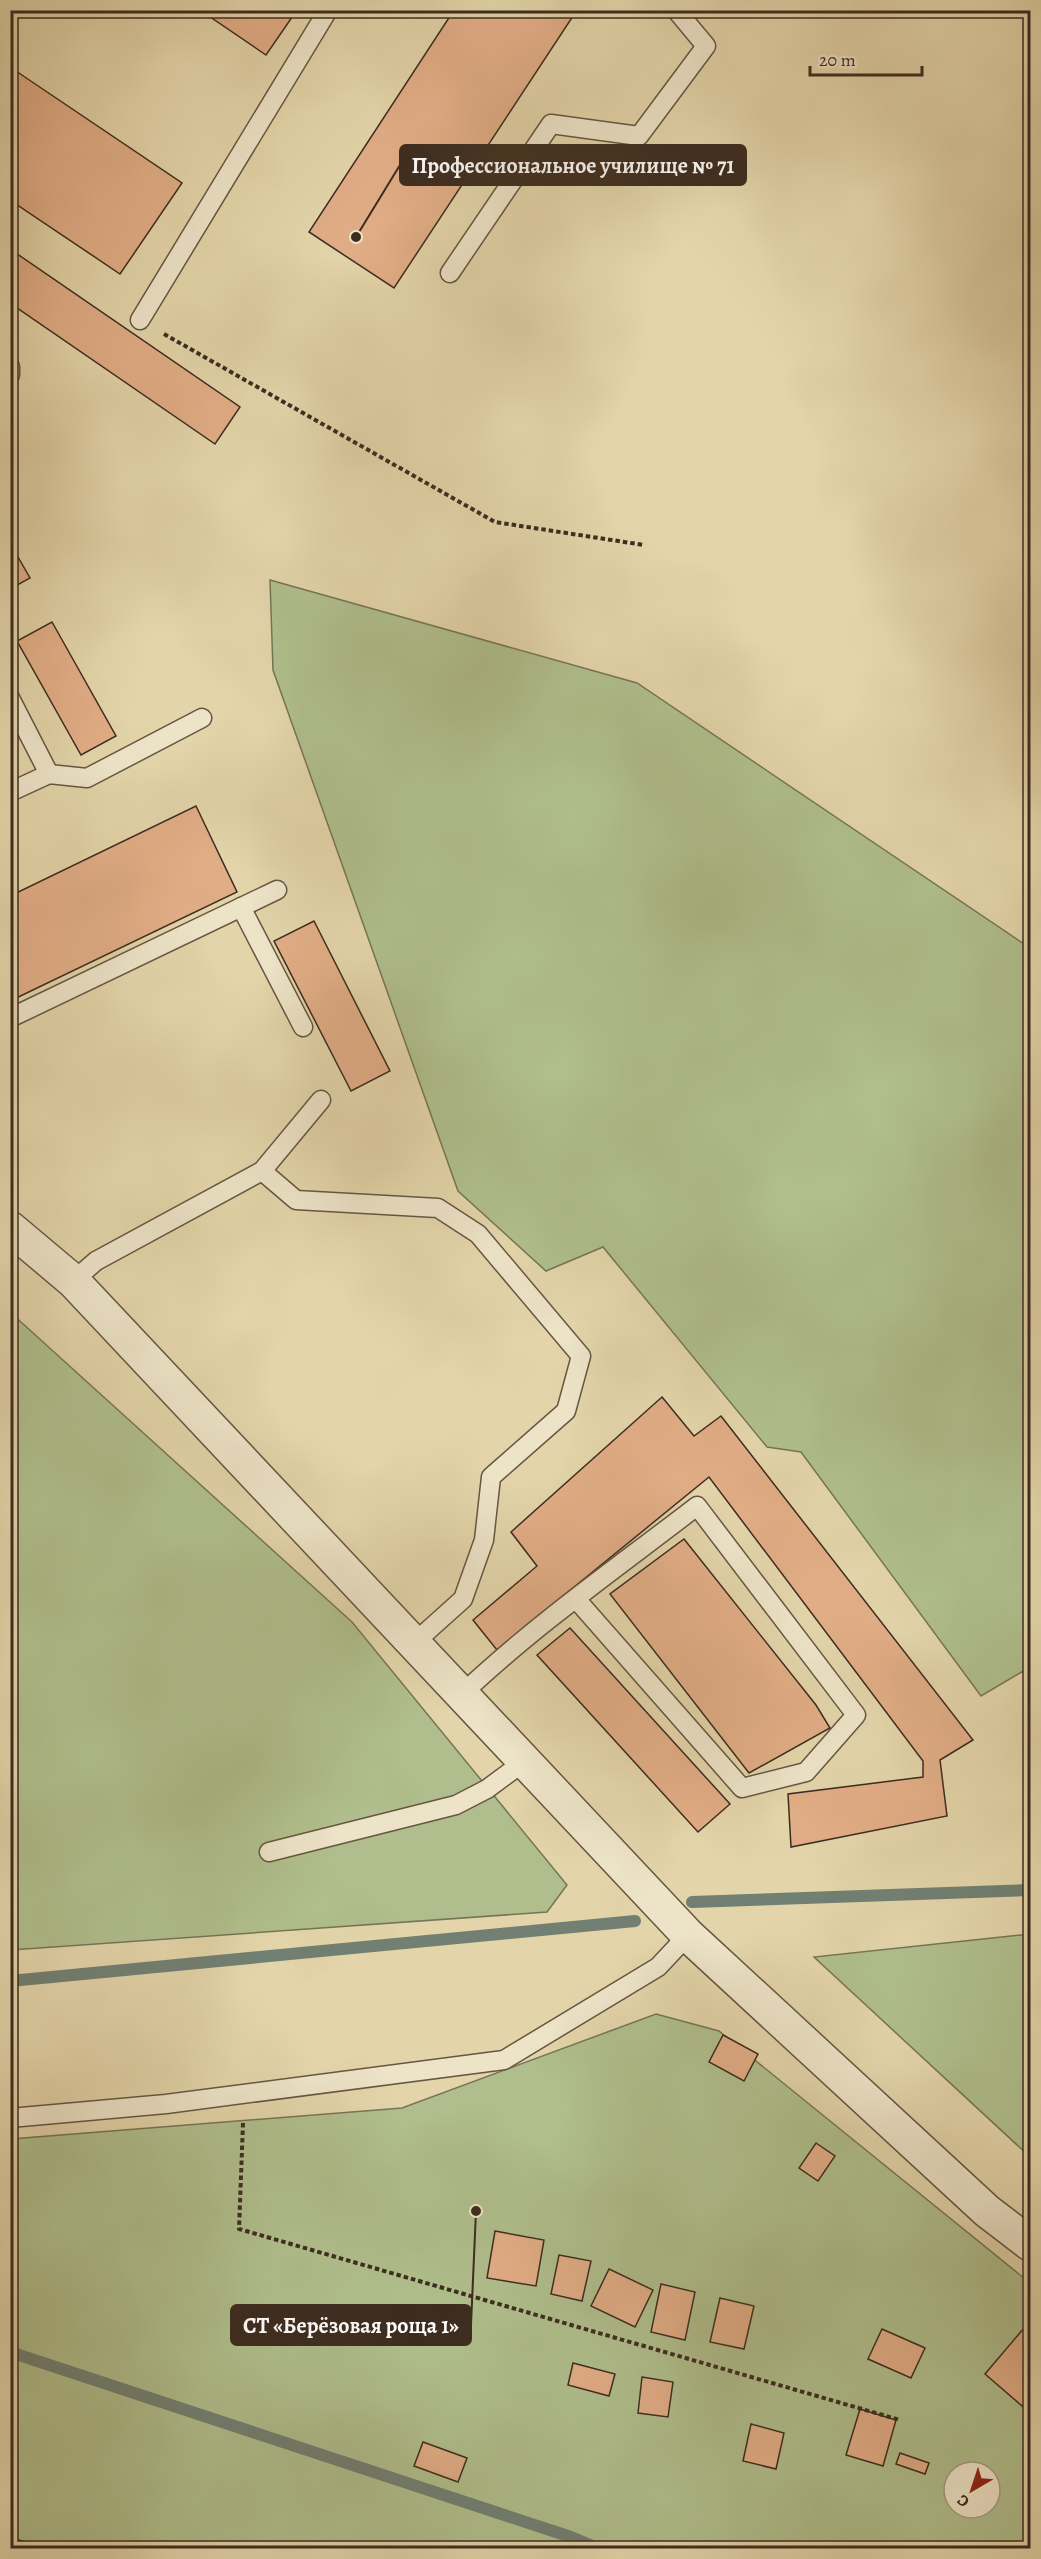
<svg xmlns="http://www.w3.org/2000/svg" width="1041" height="2559" viewBox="0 0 1041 2559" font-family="Alegreya,serif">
<rect width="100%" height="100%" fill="#e3d4a9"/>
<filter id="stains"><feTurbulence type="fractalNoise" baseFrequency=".00333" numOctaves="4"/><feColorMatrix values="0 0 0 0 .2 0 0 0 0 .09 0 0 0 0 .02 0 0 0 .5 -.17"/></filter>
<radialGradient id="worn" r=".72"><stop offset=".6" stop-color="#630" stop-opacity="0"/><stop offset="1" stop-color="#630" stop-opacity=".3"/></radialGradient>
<g fill="#afbe8c" stroke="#767556" stroke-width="1.5" fill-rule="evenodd">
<polygon points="270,580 637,683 1030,948 1030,1667 981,1696 801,1452 767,1447 603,1247 546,1271 458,1191 273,670"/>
<polygon points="11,1313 352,1622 567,1885 547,1912 11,1950"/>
<polygon points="1030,1934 1030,2157 814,1957"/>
<path d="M 656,2014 L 719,2031 L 1030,2283 L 1030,2548 L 11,2548 L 11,2139 L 402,2108 ZM 954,2472 L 990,2472 L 990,2508 L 954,2508 Z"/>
</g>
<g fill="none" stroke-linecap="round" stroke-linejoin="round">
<g stroke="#718073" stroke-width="12">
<polyline points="692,1902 1030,1890"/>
<polyline points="10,1981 635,1921"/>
<polyline points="10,2352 571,2537 597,2548"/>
</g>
</g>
<g fill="#e1ad86" stroke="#3c2c20" stroke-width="1.5">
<polygon points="200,10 297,10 266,55"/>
<polygon points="454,10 577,10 394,288 309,232"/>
<polygon points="10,67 182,183 120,274 10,200"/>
<polygon points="10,249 240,407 215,444 10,303"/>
<polygon points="10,543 30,578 10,589"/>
<polygon points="52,622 116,736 81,755 17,641"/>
<polygon points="196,806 237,892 10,1001 10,896"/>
<polygon points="314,921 390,1071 351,1091 274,941"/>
<polygon points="662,1397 694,1436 721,1416 973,1740 940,1760 947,1816 791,1847 788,1794 923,1777 923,1761 709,1477 497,1650 473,1620 537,1566 511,1532"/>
<polygon points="684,1539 816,1705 830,1728 749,1773 610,1594"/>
<polygon points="570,1628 730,1804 698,1832 537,1655"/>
<polygon points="723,2035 758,2054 744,2081 709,2062"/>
<polygon points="816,2143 835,2156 818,2181 799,2168"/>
<polygon points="495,2231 544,2240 536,2286 487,2278"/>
<polygon points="559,2255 591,2261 582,2301 551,2294"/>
<polygon points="609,2269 653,2290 635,2327 591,2306"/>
<polygon points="661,2284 695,2292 685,2340 651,2332"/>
<polygon points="720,2298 754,2306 744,2349 710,2342"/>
<polygon points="1030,2321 1030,2413 985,2374"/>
<polygon points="882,2329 925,2348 911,2378 868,2359"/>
<polygon points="573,2363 615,2374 609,2396 568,2385"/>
<polygon points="642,2377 673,2382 668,2417 638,2413"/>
<polygon points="860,2409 896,2420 883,2466 846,2455"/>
<polygon points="751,2424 784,2433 776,2469 743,2461"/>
<polygon points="423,2442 467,2458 458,2482 414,2466"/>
<polygon points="900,2453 929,2463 925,2474 896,2464"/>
<polygon points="10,2538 31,2543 30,2548 10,2548"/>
</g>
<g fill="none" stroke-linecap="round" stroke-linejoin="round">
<defs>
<g id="lane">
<polyline points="450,273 551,124 639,136 706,46 676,10"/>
<polyline points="140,320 328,10"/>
<polyline points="10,367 10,375"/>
<polyline points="10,698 49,774"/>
<polyline points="10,792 49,774 87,778 202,718"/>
<polyline points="241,907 303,1027"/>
<polyline points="10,1018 277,890"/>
<polyline points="262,1171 296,1200 438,1208 478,1234 581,1356 566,1411 491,1477 484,1540 463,1599 414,1643"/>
<polyline points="73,1281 96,1261 262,1171 321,1100"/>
<path d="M 462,1694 C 535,1625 618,1567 697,1506 L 856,1715 L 806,1772 L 742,1788 L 576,1599"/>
<polyline points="269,1852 456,1805 487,1789 525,1761"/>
<polyline points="10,2118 166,2104 504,2060 658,1967 688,1935"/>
</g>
<polyline id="street" points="10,1228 73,1281 688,1935 987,2211 1030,2244"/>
</defs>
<use href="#lane" stroke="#665642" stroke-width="21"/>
<use href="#street" stroke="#665642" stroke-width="36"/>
<g stroke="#3c2c20" stroke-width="4" stroke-dasharray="4.5 3" stroke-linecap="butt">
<polyline points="164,334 495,522 644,545"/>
<polyline points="243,2123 239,2229 900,2420"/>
</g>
<use href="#lane" stroke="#ede3c7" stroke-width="18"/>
<use href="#street" stroke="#ede3c7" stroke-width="33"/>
</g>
<path fill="none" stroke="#3c2c20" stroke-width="2" d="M356 237L400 165M476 2211L471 2325"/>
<g fill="#3c2c20" stroke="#ede3c7" stroke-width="2">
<circle cx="356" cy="237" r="6"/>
<circle cx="476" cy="2211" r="6"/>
</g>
<g fill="#3c2c20" stroke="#3c2c20" stroke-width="2">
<rect x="400" y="145" width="346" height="40" rx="6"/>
<rect x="231" y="2305" width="240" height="40" rx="6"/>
</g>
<g font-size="22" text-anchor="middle" font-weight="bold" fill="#fff">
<text x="573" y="173">Профессиональное училище № 71</text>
<text x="351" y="2333">СТ «Берёзовая роща 1»</text>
</g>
<rect width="1041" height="2559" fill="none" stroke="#e3d4a9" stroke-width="36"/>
<rect x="12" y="12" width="1017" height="2535" fill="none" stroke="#3c2c20" stroke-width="3"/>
<rect x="18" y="18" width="1005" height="2523" fill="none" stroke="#3c2c20" stroke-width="1.5"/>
<g transform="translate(972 2490) rotate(219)"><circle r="28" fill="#ede3c7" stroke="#a69a84" stroke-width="1.5"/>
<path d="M0-4.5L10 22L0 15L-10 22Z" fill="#8f2418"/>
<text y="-9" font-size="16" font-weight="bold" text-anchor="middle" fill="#3c2c20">С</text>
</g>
<path d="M810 66v9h112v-9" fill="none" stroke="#3c2c20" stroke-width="3"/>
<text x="819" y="66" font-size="18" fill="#3c2c20" stroke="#ede3c7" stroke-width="4.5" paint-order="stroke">20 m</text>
<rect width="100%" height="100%" filter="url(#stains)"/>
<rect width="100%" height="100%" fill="url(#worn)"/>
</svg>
